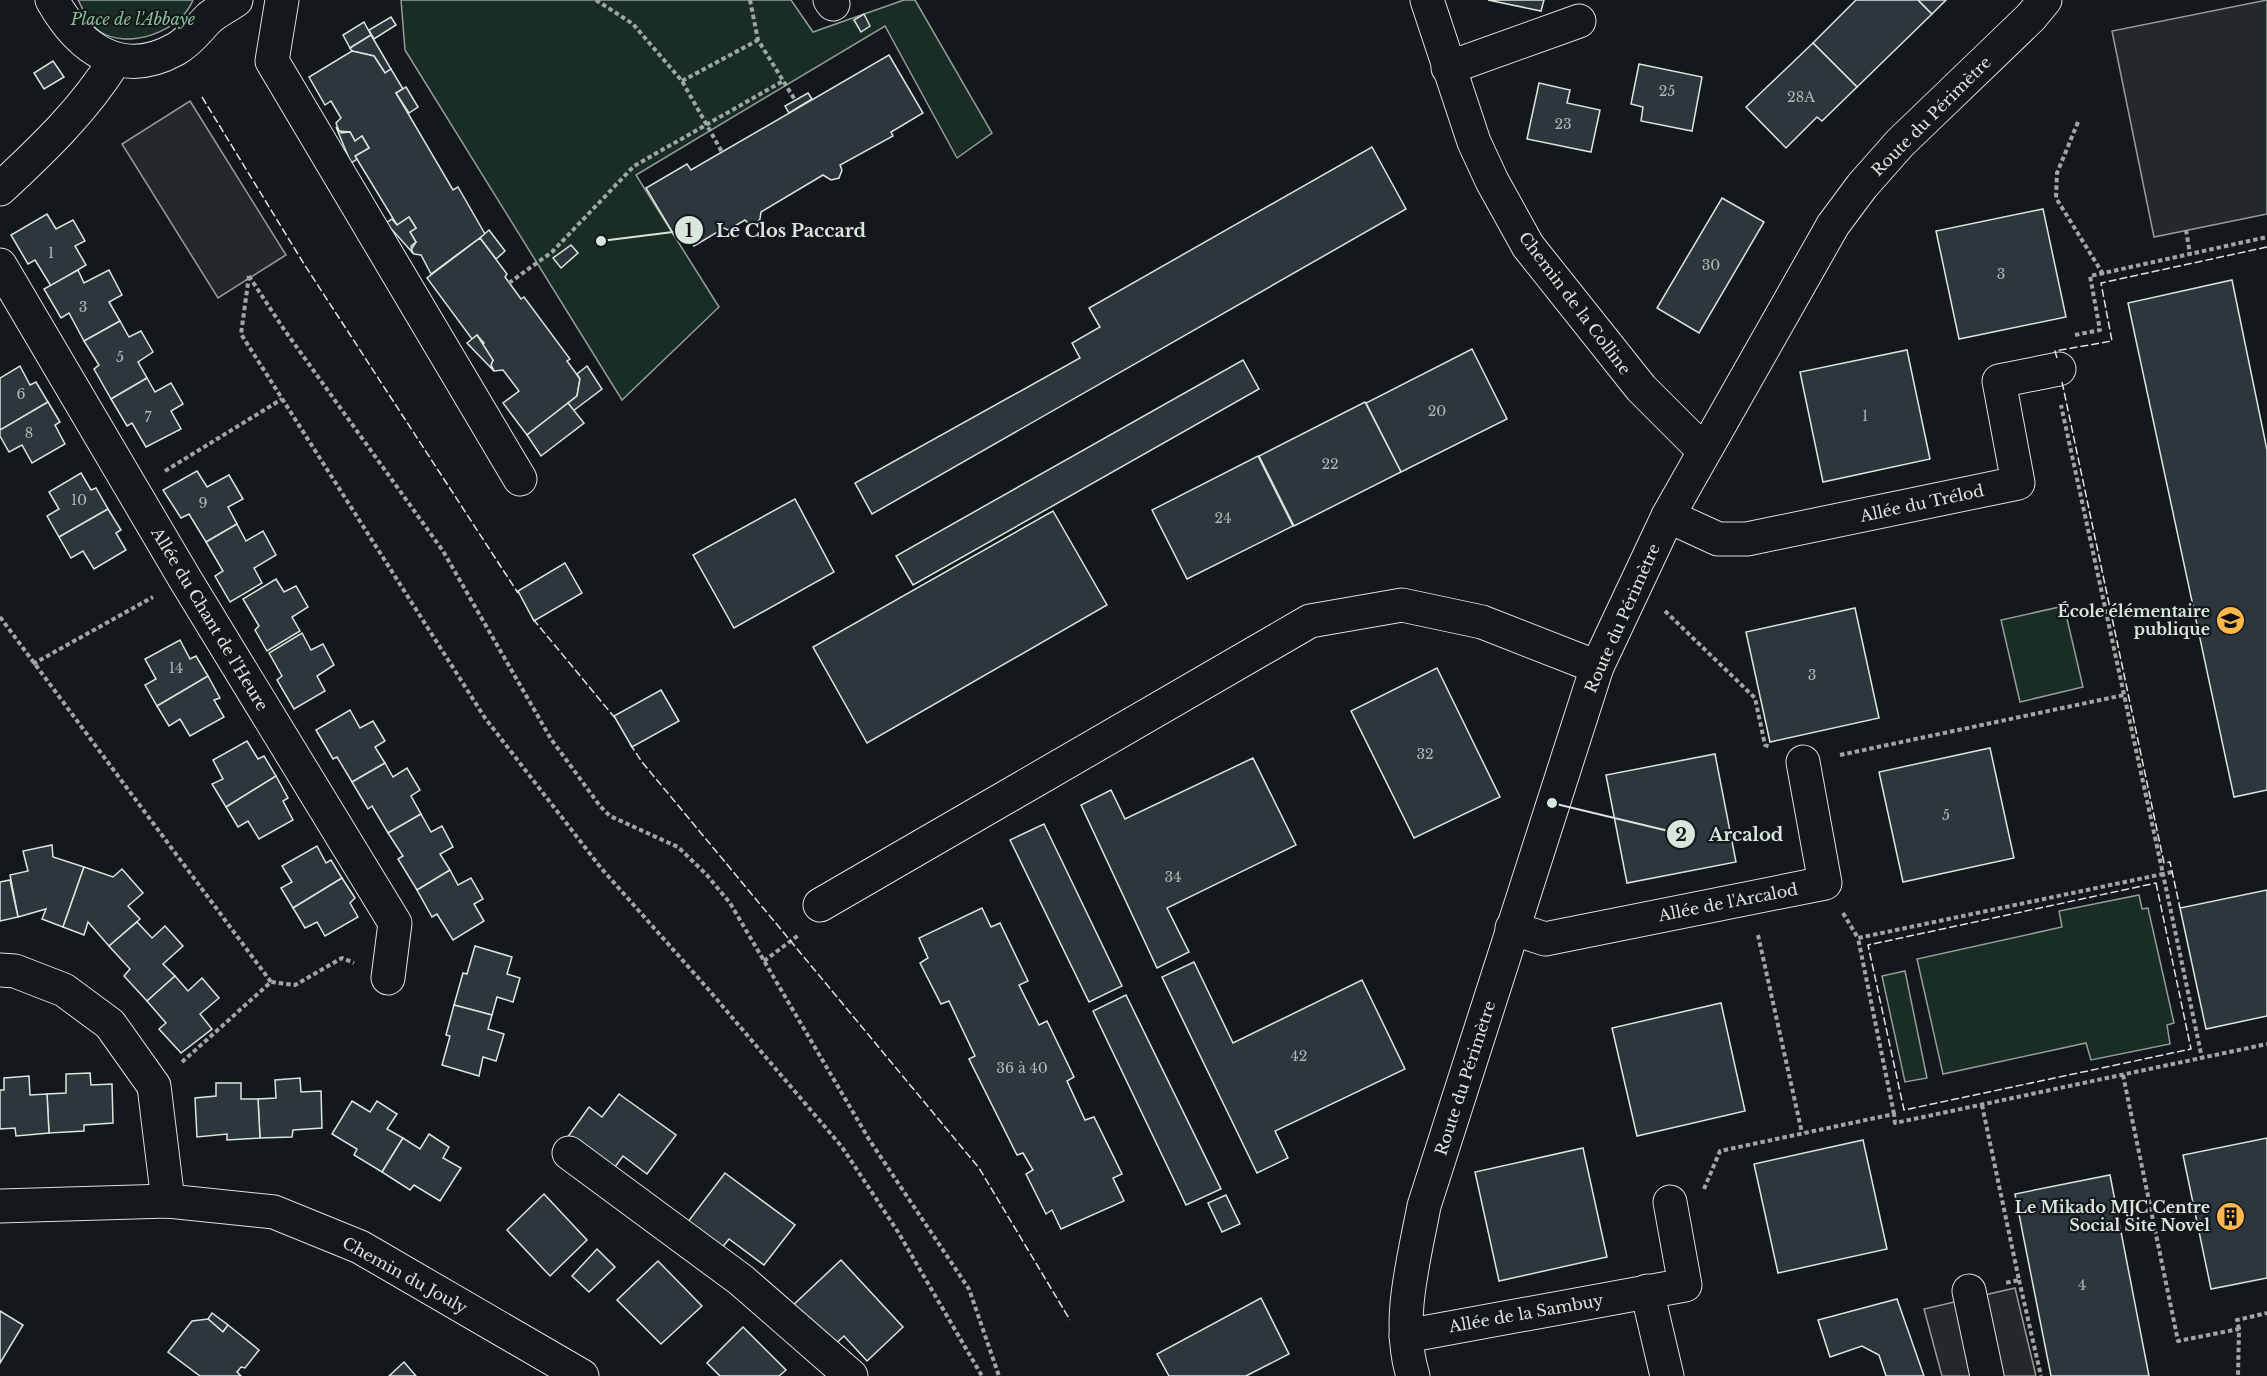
<svg xmlns="http://www.w3.org/2000/svg" width="2267" height="1376" viewBox="0 0 2267 1376" font-family="'Libre Baskerville',serif">
<rect width="100%" height="100%" fill="#14181c"/>
<g fill="#1a2d24" stroke="#939e99" stroke-width="1.5">
<path d="M 78,0 L 193,0 C 181,31 128,51 99,31 C 89,24 84,11 78,0 Z"/>
<polygon points="401,0 791,0 813,32 904,0 915,0 992,133 957,158 885,26 636,175 719,307 622,400 405,50"/>
<polygon points="2064,606 2083,687 2020,702 2001,620"/>
<polygon points="2139,895 2142,909 2148,908 2174,1023 2167,1025 2170,1044 2091,1060 2086,1043 1943,1074 1917,959 2062,927 2059,911"/>
<polygon points="1905,971 1927,1078 1905,1082 1882,976"/>
</g>
<g fill="#24282b" stroke="#939e99" stroke-width="1.5">
<polygon points="2267,0 2267,214 2154,237 2112,31"/>
<polygon points="190,101 286,255 218,298 122,144"/>
<polygon points="2015,1288 2036,1376 1942,1376 1924,1309"/>
</g>
<g fill="#2c363c" stroke="#d8e6dc" stroke-width="1.5">
<polygon points="1488,0 1544,0 1541,11"/>
<polygon points="1856,0 1918,0 1932,14 1857,87 1813,43"/>
<polygon points="1918,0 1946,0 1932,14"/>
<polygon points="864,14 870,26 861,32 854,20"/>
<polygon points="391,17 396,25 374,39 369,30"/>
<polygon points="364,22 371,35 350,48 343,35"/>
<polygon points="371,35 391,69 385,73 374,56 352,51 350,48"/>
<polygon points="1813,43 1857,87 1822,121 1817,117 1786,148 1746,107"/>
<polygon points="352,51 374,56 385,73 391,69 403,89 396,93 453,190 458,187 485,234 431,274 421,255 414,254 411,250 416,242 410,232 416,228 409,217 397,225 355,156 369,148 362,136 355,141 350,132 339,131 336,123 341,118 331,101 325,105 309,77"/>
<polygon points="889,55 923,113 891,132 893,136 840,165 842,170 839,178 831,180 823,175 761,212 760,219 756,224 749,224 745,220 728,230 724,228 694,246 684,230 674,235 646,188 687,164 691,170"/>
<polygon points="53,61 64,77 44,89 34,73"/>
<polygon points="1639,64 1702,77 1692,131 1641,121 1643,107 1631,104"/>
<polygon points="1539,83 1570,90 1567,103 1600,110 1591,152 1527,139"/>
<polygon points="406,87 418,107 409,113 396,93"/>
<polygon points="808,93 812,99 789,113 785,106"/>
<polygon points="336,127 341,133 350,132 355,141 362,136 369,148 355,156 357,159 351,163"/>
<polygon points="1372,147 1406,209 872,514 855,483 1080,358 1072,343 1100,327 1089,308"/>
<polygon points="1722,198 1764,222 1699,333 1657,308"/>
<polygon points="2043,209 2066,317 1959,339 1936,231"/>
<polygon points="47,214 56,229 73,220 85,241 75,246 86,265 51,286 35,260 28,264 11,235"/>
<polygon points="409,217 416,228 410,232 416,242 411,246 412,252 386,223 392,219 397,225"/>
<polygon points="489,230 505,251 496,259 480,238"/>
<polygon points="480,238 507,274 505,277 521,299 524,297 570,359 567,361 580,379 577,396 527,435 503,403 519,391 503,370 494,371 491,365 493,360 482,345 484,343 477,335 472,339 427,278"/>
<polygon points="571,245 578,253 561,268 553,258"/>
<polygon points="78,270 84,283 109,270 122,295 109,302 120,321 84,341 69,313 61,318 44,289"/>
<polygon points="2232,280 2267,450 2267,790 2234,797 2128,303"/>
<polygon points="120,321 129,337 141,331 153,352 138,362 147,378 111,399 94,369 99,365 84,341"/>
<polygon points="477,335 493,360 491,365 494,371 467,343"/>
<polygon points="1472,349 1507,419 1401,472 1366,403"/>
<polygon points="1907,350 1930,459 1823,482 1800,372"/>
<polygon points="1243,360 1259,389 913,585 896,556"/>
<polygon points="20,366 30,385 36,382 48,402 0,430 0,378"/>
<polygon points="587,366 602,389 573,411 568,403 577,396 580,379 577,374"/>
<polygon points="147,378 155,392 171,383 183,404 171,411 181,429 146,447 132,423 127,426 111,399"/>
<polygon points="48,402 60,422 55,425 65,444 32,463 22,445 9,452 0,436 0,430"/>
<polygon points="1365,402 1401,472 1294,526 1259,456"/>
<polygon points="568,403 584,423 541,456 527,435"/>
<polygon points="1258,456 1293,526 1187,579 1152,510"/>
<polygon points="197,471 207,487 229,475 243,499 228,507 237,524 206,542 189,514 181,518 163,490"/>
<polygon points="81,473 91,490 96,488 108,509 59,537 47,516 59,509 49,492"/>
<polygon points="795,499 834,572 734,628 693,555"/>
<polygon points="108,509 121,530 116,533 126,550 94,569 83,551 71,558 59,537"/>
<polygon points="1053,511 1107,605 867,743 813,647"/>
<polygon points="237,524 246,541 263,531 276,555 254,568 262,583 230,602 215,576 223,571 206,542"/>
<polygon points="565,563 582,593 534,621 518,591"/>
<polygon points="276,579 284,592 296,586 308,607 292,617 300,631 267,651 255,630 259,626 243,599"/>
<polygon points="1855,608 1879,718 1770,742 1746,632"/>
<polygon points="302,633 311,650 323,644 334,665 317,676 325,691 294,709 277,680 282,676 269,653"/>
<polygon points="180,640 190,659 196,656 208,676 157,706 145,685 156,679 145,659"/>
<polygon points="1437,668 1500,797 1414,838 1351,711"/>
<polygon points="208,676 220,698 214,700 224,717 190,736 180,719 169,726 157,706"/>
<polygon points="661,690 679,721 632,747 614,716"/>
<polygon points="350,710 360,728 373,721 385,741 375,747 385,763 352,782 337,757 333,759 316,730"/>
<polygon points="247,741 258,759 264,756 276,776 226,807 212,784 223,779 213,760"/>
<polygon points="1990,748 2014,858 1903,882 1879,772"/>
<polygon points="1715,754 1736,862 1627,883 1606,775"/>
<polygon points="1253,758 1296,845 1167,908 1189,952 1157,968 1081,805 1111,790 1125,819"/>
<polygon points="385,763 393,777 407,768 420,790 411,796 421,814 388,833 372,806 368,809 352,782"/>
<polygon points="276,776 288,798 283,801 293,820 259,839 248,821 238,827 226,807"/>
<polygon points="421,814 431,832 442,826 453,847 440,854 450,870 417,890 398,859 403,856 388,833"/>
<polygon points="1044,824 1122,986 1089,1002 1010,840"/>
<polygon points="52,845 53,857 84,867 63,927 42,919 46,909 18,917 10,875 28,871 23,851"/>
<polygon points="317,846 326,863 331,860 342,878 293,908 281,888 292,882 282,866"/>
<polygon points="84,867 113,877 122,869 143,893 128,906 140,919 109,946 88,922 84,935 63,927"/>
<polygon points="450,870 458,885 471,878 483,899 474,904 484,921 453,940 437,914 432,917 417,890"/>
<polygon points="342,878 355,898 350,903 358,917 325,936 317,922 305,928 293,908"/>
<polygon points="10,880 18,917 0,921 0,882"/>
<polygon points="2267,890 2267,1016 2206,1029 2180,908"/>
<polygon points="982,908 991,927 1000,923 1028,981 1019,985 1039,1025 1047,1021 1074,1077 1067,1081 1085,1120 1094,1117 1122,1174 1113,1178 1124,1201 1061,1229 1052,1210 1046,1214 1026,1174 1033,1170 1023,1153 1017,1155 969,1059 975,1056 949,1001 941,1004 920,963 928,958 919,938"/>
<polygon points="137,922 152,938 165,926 183,946 163,964 175,976 147,1001 124,976 130,969 109,946"/>
<polygon points="475,946 512,957 507,974 520,978 513,1002 497,997 492,1015 454,1005 463,973 467,974"/>
<polygon points="1194,962 1233,1043 1362,980 1405,1069 1275,1131 1288,1158 1257,1173 1162,977"/>
<polygon points="175,976 188,991 202,978 219,998 200,1014 212,1029 181,1053 159,1029 166,1023 147,1001"/>
<polygon points="1126,995 1221,1189 1186,1205 1093,1011"/>
<polygon points="1721,1003 1745,1111 1637,1136 1612,1028"/>
<polygon points="454,1005 492,1015 488,1029 504,1034 496,1061 483,1057 479,1076 442,1065 450,1036 446,1035"/>
<polygon points="90,1073 91,1085 112,1084 113,1123 84,1125 84,1131 49,1133 47,1094 66,1093 66,1074"/>
<polygon points="29,1076 30,1095 47,1094 49,1133 16,1136 15,1128 0,1129 0,1090 4,1090 4,1078"/>
<polygon points="300,1078 301,1092 321,1091 322,1128 293,1130 292,1137 260,1138 258,1099 276,1098 275,1080"/>
<polygon points="216,1083 241,1083 241,1099 258,1099 260,1138 227,1140 227,1134 197,1137 195,1098 216,1096"/>
<polygon points="619,1094 676,1135 647,1174 623,1156 612,1171 567,1138 589,1107 602,1117"/>
<polygon points="352,1101 370,1112 377,1101 397,1114 387,1129 403,1138 382,1172 354,1155 357,1149 332,1134"/>
<polygon points="429,1134 449,1147 443,1158 461,1168 440,1201 414,1185 410,1190 382,1172 403,1138 420,1149"/>
<polygon points="2267,1138 2267,1278 2211,1289 2183,1155"/>
<polygon points="1863,1140 1887,1249 1778,1273 1754,1164"/>
<polygon points="1583,1148 1607,1257 1499,1281 1475,1172"/>
<polygon points="725,1173 795,1225 764,1265 729,1239 721,1249 687,1223"/>
<polygon points="2110,1175 2149,1376 2051,1376 2015,1194"/>
<polygon points="544,1194 587,1240 550,1276 507,1230"/>
<polygon points="1226,1195 1240,1224 1222,1232 1208,1203"/>
<polygon points="597,1249 615,1267 589,1292 572,1276"/>
<polygon points="841,1260 903,1327 867,1361 844,1336 829,1350 790,1308"/>
<polygon points="658,1261 702,1306 661,1344 617,1300"/>
<polygon points="1261,1298 1289,1354 1246,1376 1169,1376 1157,1354"/>
<polygon points="1897,1299 1924,1376 1886,1376 1879,1355 1862,1346 1830,1357 1818,1320"/>
<polygon points="0,1311 23,1325 0,1363"/>
<polygon points="212,1313 228,1325 223,1332 208,1319"/>
<polygon points="208,1319 223,1332 228,1325 259,1350 245,1368 241,1367 237,1372 241,1376 200,1376 168,1352 192,1321"/>
<polygon points="743,1327 786,1370 779,1376 720,1376 707,1363"/>
<polygon points="404,1362 416,1376 389,1376"/>
</g>
<g fill="none" stroke-linecap="round" stroke-linejoin="round">
<defs>
<g id="minor">
<path d="M 52,0 C 79,48 121,80 176,49 C 190,41 198,29 209,18 C 217,11 228,6 236,0"/>
<polyline points="282,0 272,61 520,479"/>
<polyline points="830,0 833,4"/>
<polyline points="1427,0 1474,142 1492,181 1528,246 1641,388 1703,450"/>
<polyline points="1448,68 1579,21"/>
<path d="M 0,189 C 43,149 84,110 115,60"/>
<polyline points="0,265 185,579 395,923 388,978"/>
<polyline points="1668,516 1718,539 1747,539 2018,483 1999,381 2059,369"/>
<polyline points="820,905 1310,621 1402,605 1482,622 1597,667"/>
<polyline points="1512,928 1545,939 1825,883 1803,762"/>
<polyline points="0,970 15,971 64,990 110,1024 154,1086 168,1201"/>
<polyline points="569,1153 741,1280 851,1376"/>
<polyline points="0,1206 168,1201 274,1212 360,1247 582,1376"/>
<polyline points="1647,1291 1667,1376"/>
<polyline points="1969,1291 1987,1376"/>
<polyline points="1406,1336 1685,1285 1670,1202"/>
<path d="M 1413,1376 C 1396,1322 1414,1260 1424,1206 L 1597,667 L 1668,516 L 1833,225 L 1862,186 L 1900,143 L 2031,17 L 2045,0"/>
</g>
</defs>
<use href="#minor" stroke="#d8e6dc" stroke-width="35"/>
<g stroke="#9da8a2" stroke-width="4" stroke-dasharray="4.5 3" stroke-linecap="butt">
<polyline points="596,0 633,24 682,81 722,152"/>
<polyline points="750,0 758,40 795,100"/>
<polyline points="682,81 758,40"/>
<polyline points="2078,122 2057,173 2056,198 2103,274"/>
<polyline points="2186,230 2190,254"/>
<polyline points="249,276 283,328 443,551 551,739 600,806 610,816 678,847 706,874 730,903 870,1141 969,1289 999,1376"/>
<polyline points="249,276 241,334 485,718 601,868 708,989 842,1147 898,1232 982,1376"/>
<polyline points="509,283 552,252 634,166 783,81"/>
<polyline points="2075,335 2100,330 2090,276 2267,237"/>
<polyline points="165,471 282,399"/>
<polyline points="1665,611 1755,698 1765,745 1770,747"/>
<polyline points="0,617 271,982"/>
<polyline points="33,664 153,597"/>
<polyline points="1840,755 2124,695"/>
<polyline points="2172,872 2163,874 2202,1058"/>
<polyline points="1843,913 1858,938"/>
<polyline points="1758,935 1802,1133"/>
<polyline points="764,961 800,934"/>
<polyline points="182,1062 271,982 295,985 342,958 354,963"/>
<polyline points="2123,1075 2178,1341 2239,1329 2238,1376"/>
<polyline points="1982,1105 2019,1280 2005,1283"/>
<polyline points="1894,1114 1858,938 2163,874 2061,405"/>
<polyline points="1704,1189 1720,1151 1894,1114 1895,1123 2267,1044"/>
<polyline points="2019,1280 2041,1376"/>
<polyline points="2239,1329 2237,1320 2267,1313"/>
</g>
<use href="#minor" stroke="#14181c" stroke-width="33"/>
<g stroke="#d8e6dc" stroke-width="1.5" stroke-dasharray="8 3" stroke-linecap="butt">
<polyline points="202,97 304,264 518,593"/>
<polyline points="2057,358 2055,351 2112,341 2101,283 2267,247"/>
<polyline points="2062,382 2164,863 2170,862 2180,908"/>
<polyline points="533,619 615,718"/>
<polyline points="630,744 642,762 979,1168 1070,1320"/>
<polygon points="2156,883 2191,1049 1904,1110 1868,945"/>
</g>
</g>
<defs>
<symbol id="school-disc" viewBox="-11 -11 22 22"><circle r="9.5" fill="#ffb74d" stroke="#14181c"/><path d="M0-5L7-2L0 1L-7-2ZM-4 1L0 2.5L4 1V4Q0 6-4 4Z" fill="#111"/></symbol>
<symbol id="building-disc" viewBox="-11 -11 22 22"><circle r="9.5" fill="#ffb74d" stroke="#14181c"/><path d="M-4-6H4V6H1V3H-1V6H-4ZM-2.5-4.3h1.7v1.8h-1.7ZM.8-4.3h1.7v1.8H.8ZM-2.5-1h1.7V.8h-1.7ZM.8-1h1.7V.8H.8Z" fill="#111"/></symbol>
</defs>
<g fill-rule="evenodd">
<use href="#school-disc" x="2214" y="604" width="33" height="33"/>
<use href="#building-disc" x="2214" y="1200" width="33" height="33"/>
</g>
<g text-anchor="middle" dominant-baseline="central" stroke-width="4.5" stroke-linejoin="round" paint-order="stroke">
<g font-size="14" fill="#adbab4">
<text x="1667" y="91">25</text>
<text x="1801" y="97">28A</text>
<text x="1563" y="124">23</text>
<text x="51" y="253">1</text>
<text x="1711" y="265">30</text>
<text x="2001" y="274">3</text>
<text x="83" y="307">3</text>
<text x="120" y="357">5</text>
<text x="21" y="394">6</text>
<text x="1437" y="411">20</text>
<text x="1865" y="416">1</text>
<text x="148" y="417">7</text>
<text x="29" y="433">8</text>
<text x="1330" y="464">22</text>
<text x="79" y="500">10</text>
<text x="203" y="503">9</text>
<text x="1223" y="518">24</text>
<text x="176" y="668">14</text>
<text x="1812" y="675">3</text>
<text x="1425" y="754">32</text>
<text x="1946" y="815">5</text>
<text x="1173" y="877">34</text>
<text x="1299" y="1056">42</text>
<text x="1022" y="1068">36 à 40</text>
<text x="2082" y="1285">4</text>
</g>
<g font-size="16" font-style="italic" fill="#8ac095" stroke="#14181c">
<text x="133" y="19">Place de l'Abbaye</text>
</g>
<g font-size="16" fill="#d8e6dc" stroke="#14181c">
<text transform="translate(1931 116) rotate(-45)">Route du Périmètre</text>
<text transform="translate(1575 303) rotate(53)">Chemin de la Colline</text>
<text transform="translate(1922 503) rotate(-12)">Allée du Trélod</text>
<text transform="translate(1622 618) rotate(-66)">Route du Périmètre</text>
<text transform="translate(210 619) rotate(59)">Allée du Chant de l'Heure</text>
<text transform="translate(1728 902) rotate(-11)">Allée de l'Arcalod</text>
<text transform="translate(1465 1078) rotate(-72)">Route du Périmètre</text>
<text transform="translate(405 1275) rotate(29)">Chemin du Jouly</text>
<text transform="translate(1526 1313) rotate(-10)">Allée de la Sambuy</text>
</g>
<g font-size="16" font-weight="bold" fill="#d8e6dc" stroke="#14181c" text-anchor="end">
<text x="2210" y="611">École élémentaire<tspan x="2210" dy="18">publique</tspan></text>
<text x="2210" y="1207">Le Mikado MJC Centre<tspan x="2210" dy="18">Social Site Novel</tspan></text>
</g>
</g>
<path fill="none" stroke="#d8e6dc" stroke-width="2" d="M601 241L689 230M1552 803L1681 834"/>
<g fill="#d8e6dc" stroke="#14181c" stroke-width="2">
<circle cx="601" cy="241" r="6"/>
<circle cx="1552" cy="803" r="6"/>
<circle cx="689" cy="230" r="15"/>
<circle cx="1681" cy="834" r="15"/>
</g>
<g font-size="18" text-anchor="middle" font-weight="bold" fill="#111">
<text x="689" y="237">1</text>
<text x="1681" y="841">2</text>
</g>
<g font-size="18" text-anchor="middle" font-weight="bold" fill="#d8e6dc" stroke="#14181c" stroke-width="4.5" stroke-linejoin="round" paint-order="stroke">
<text x="791" y="237">Le Clos Paccard</text>
<text x="1746" y="841">Arcalod</text>
</g>
</svg>
